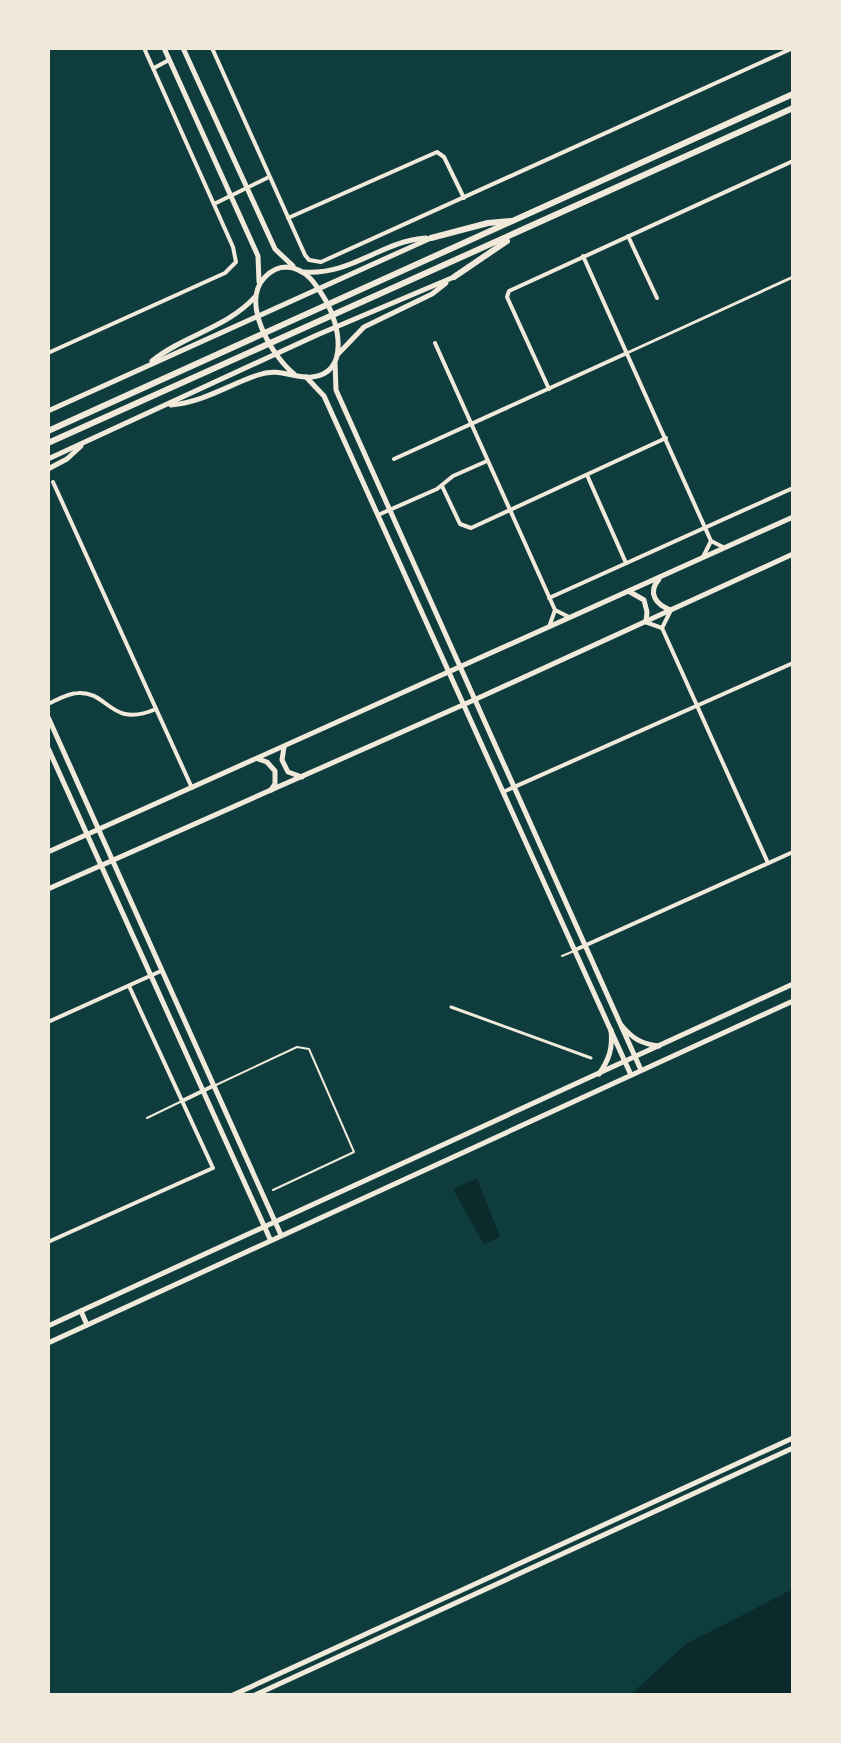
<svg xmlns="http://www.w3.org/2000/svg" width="841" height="1743" viewBox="0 0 841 1743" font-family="'Nunito Sans',sans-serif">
<rect width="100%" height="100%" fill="#0f3d3e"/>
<g fill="#0a2a2b">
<polygon points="477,1178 500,1237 484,1245 453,1189"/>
<polygon points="793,1589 793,1695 630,1695 686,1644"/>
</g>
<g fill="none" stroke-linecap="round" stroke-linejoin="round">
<g stroke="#f1e9da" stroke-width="2">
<polyline points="562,956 574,951"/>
<polyline points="216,1085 297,1047 309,1049 354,1152 273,1190"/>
<polyline points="147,1118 182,1101"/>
</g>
<g stroke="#f1e9da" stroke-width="3">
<polyline points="627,353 793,277"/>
<polyline points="451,1007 591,1058"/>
</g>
<g stroke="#f1e9da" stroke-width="4">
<polyline points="212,48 305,255 309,260 321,262 793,48"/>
<polyline points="154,68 169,60"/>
<polyline points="214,204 269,177"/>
<polyline points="288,218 437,152 444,157 464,198"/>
<polyline points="628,236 657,298"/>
<polyline points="583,256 711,541 723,547"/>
<polyline points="435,343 555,610 569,617"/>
<polyline points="48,353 225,273 236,262 233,247 144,48"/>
<polyline points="549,389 507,297 509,291 793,161"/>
<polyline points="394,459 627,353"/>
<polyline points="587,475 626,563"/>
<polyline points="53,482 192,788"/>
<polyline points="442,486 460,524 471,528 666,438"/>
<polyline points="378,515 437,489 453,476 487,461"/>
<polyline points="703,557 711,541"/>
<polyline points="549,598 793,488"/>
<polyline points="645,622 662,628 768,863"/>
<polyline points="549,627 555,610"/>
<polyline points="662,628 670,612"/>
<path d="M 48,704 C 57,700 68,693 78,693 C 109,691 110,729 156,709"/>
<polyline points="503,792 793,663"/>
<polyline points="575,950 793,852"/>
<polyline points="48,1022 161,971"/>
<polyline points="182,1101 213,1086"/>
<polyline points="48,1242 213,1168 129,986"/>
</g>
<g stroke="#f1e9da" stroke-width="5">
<polyline points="164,48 258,256 259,282"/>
<polyline points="183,48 275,249 293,266"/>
<path d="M 304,272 C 353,275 381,241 426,238"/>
<polyline points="338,354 364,327 432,294 446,283"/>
<path d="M 152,361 C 184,335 227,328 255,297"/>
<polyline points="335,363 336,390 641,1070"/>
<polyline points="306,377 324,396 631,1075"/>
<path d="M 171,405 C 204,402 228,385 258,375 C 279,367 294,379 312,377 C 350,373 339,324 326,301 C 317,286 307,268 286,267 C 278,267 270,272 265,277 C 240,303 272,356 294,374"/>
<polyline points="48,411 431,238"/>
<polyline points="48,459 317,335 454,277"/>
<polyline points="48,469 67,459 81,446"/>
<path d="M 659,579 C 647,593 656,605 671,610"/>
<polyline points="630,592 644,600 647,612 646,621"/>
<polyline points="48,717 281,1235"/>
<polyline points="284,747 282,760 288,772 302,777"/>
<polyline points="48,748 270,1239"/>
<polyline points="258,759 267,762 275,771 275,784 271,790"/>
<polyline points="48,852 793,517"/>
<polyline points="48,889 474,700 793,554"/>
</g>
<g stroke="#f1e9da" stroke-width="5">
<path d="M 622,1026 C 633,1039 642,1044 659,1046"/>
<path d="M 599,1074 C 609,1060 613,1048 611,1030"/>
<polyline points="81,1311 87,1325"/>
<polyline points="48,1326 793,984"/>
<polyline points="48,1343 793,1001"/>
<polyline points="233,1695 793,1438"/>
<polyline points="255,1695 793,1448"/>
</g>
<g stroke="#f1e9da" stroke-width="6">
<polyline points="431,238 488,223 511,221"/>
<polyline points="454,277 507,241"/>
<polyline points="48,431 793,94"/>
<polyline points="48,443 793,108"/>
</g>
</g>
<rect width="841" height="1743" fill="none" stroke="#f1e9da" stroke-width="100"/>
</svg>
